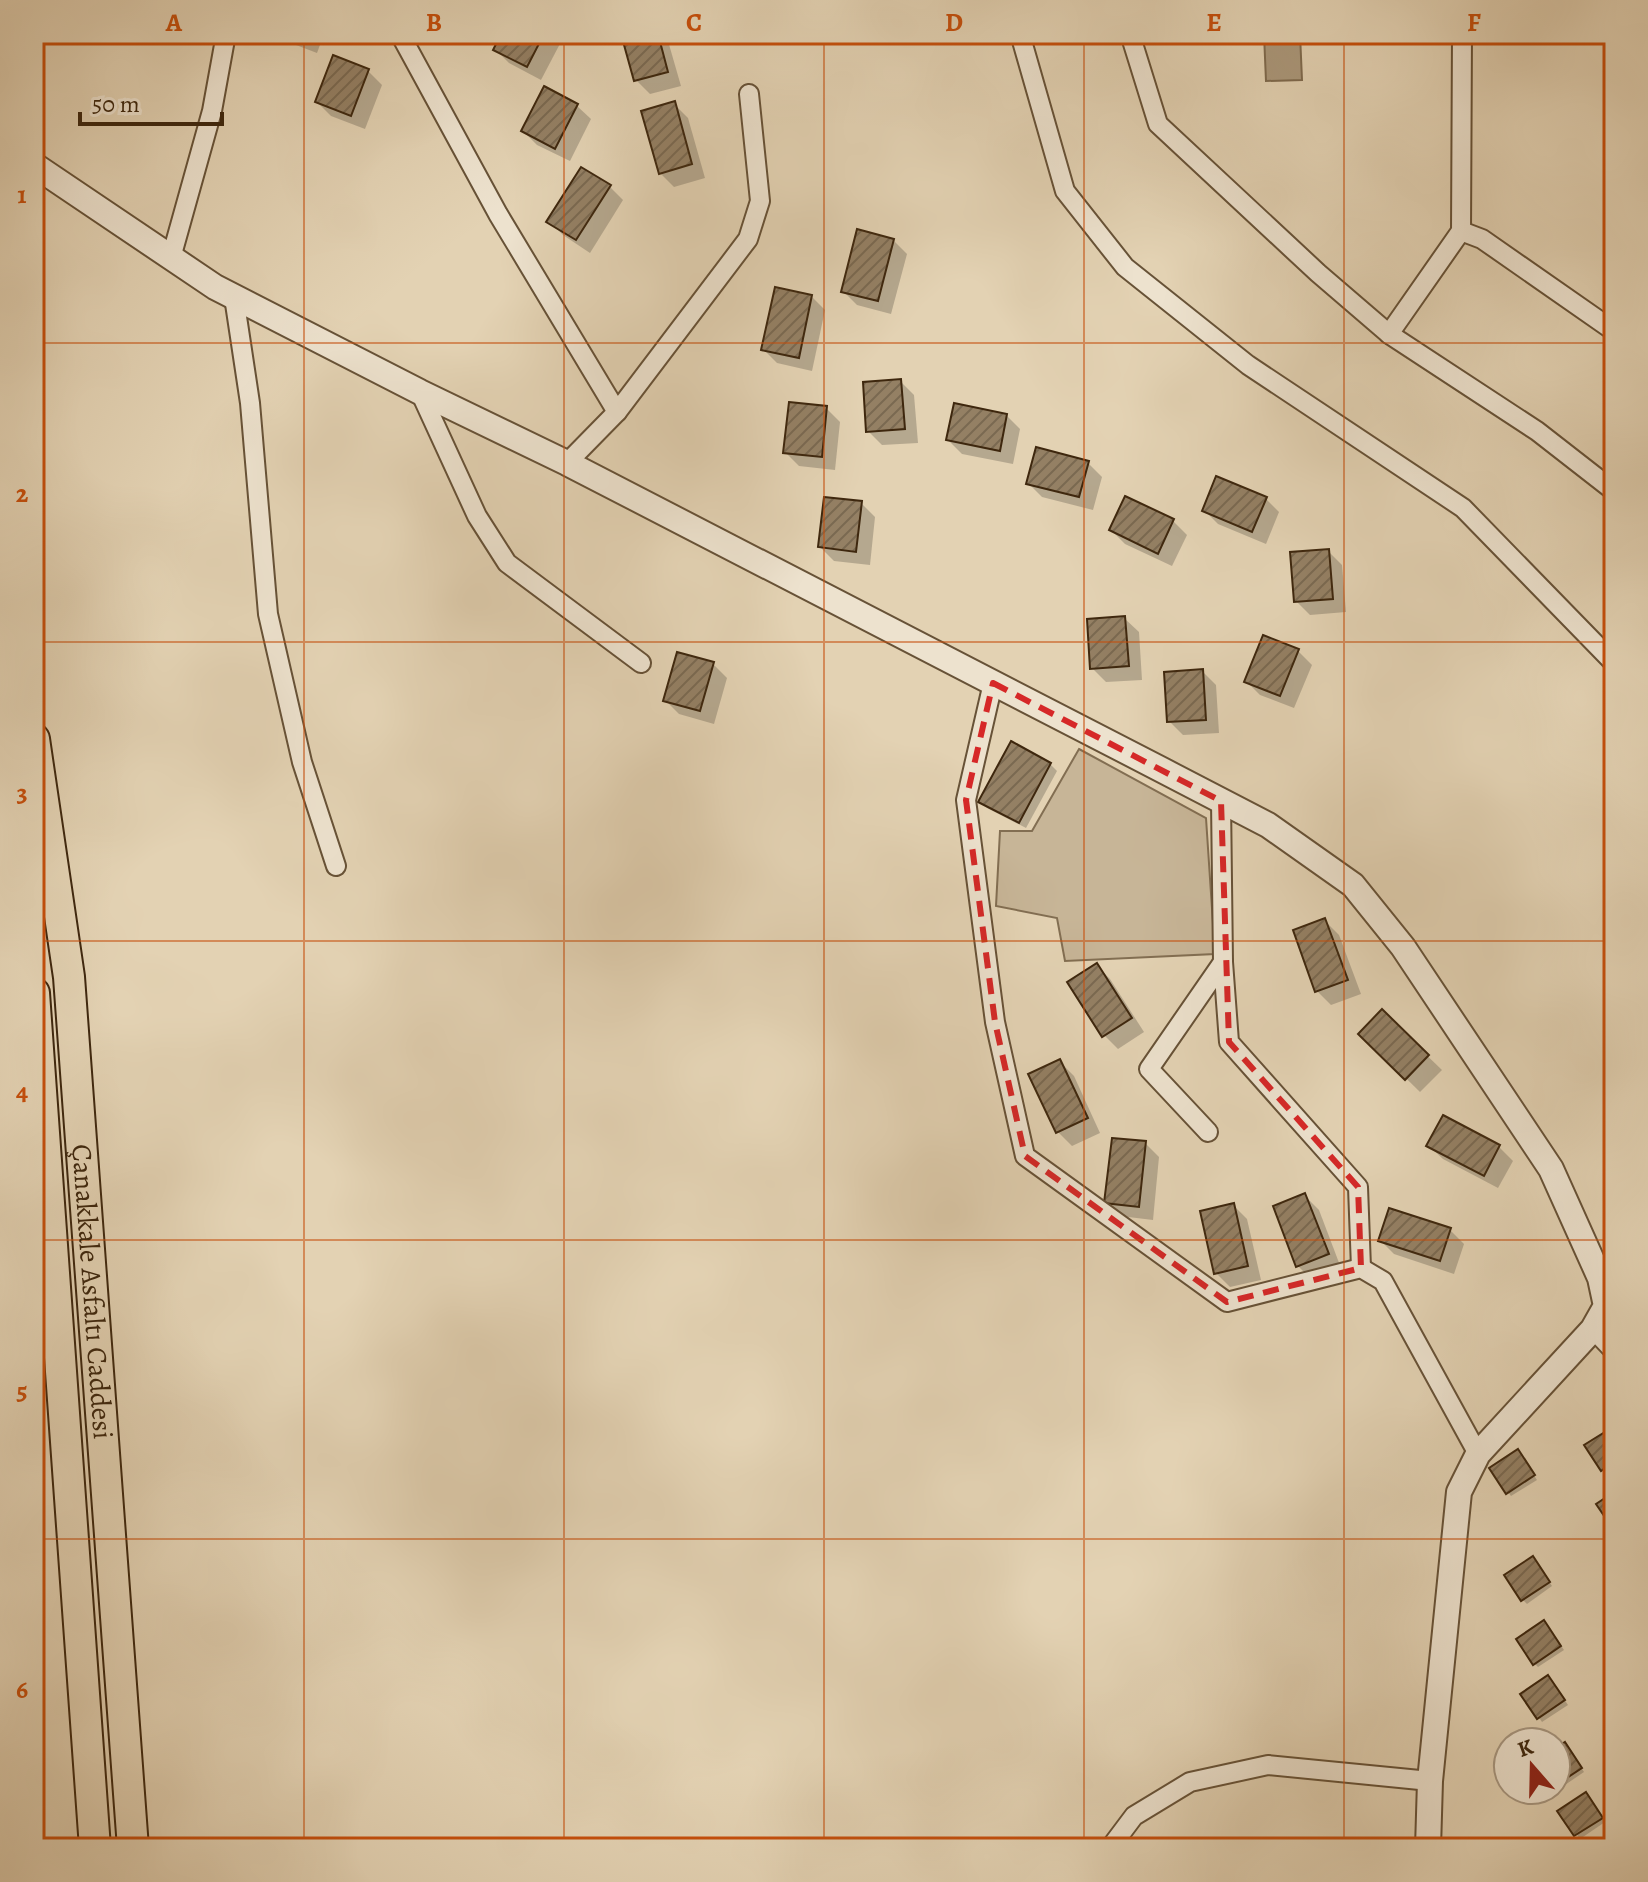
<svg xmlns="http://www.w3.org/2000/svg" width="1648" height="1882" viewBox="0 0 1648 1882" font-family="Alegreya,serif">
<defs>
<pattern id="building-hatch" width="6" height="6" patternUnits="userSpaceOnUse" patternTransform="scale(2)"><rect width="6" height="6" fill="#948064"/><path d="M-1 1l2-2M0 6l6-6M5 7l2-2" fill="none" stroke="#7a6951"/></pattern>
</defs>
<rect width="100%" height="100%" fill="#e3d2b3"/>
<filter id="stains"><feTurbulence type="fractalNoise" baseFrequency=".0025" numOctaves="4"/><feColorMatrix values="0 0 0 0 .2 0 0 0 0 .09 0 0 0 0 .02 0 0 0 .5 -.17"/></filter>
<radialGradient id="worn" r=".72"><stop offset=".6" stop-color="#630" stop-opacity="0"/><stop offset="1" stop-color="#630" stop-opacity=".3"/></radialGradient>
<polygon fill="#c7b597" stroke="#826e52" stroke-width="2" points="1079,749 1206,818 1215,954 1065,961 1057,918 996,906 1000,831 1032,831"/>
<polygon fill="#ab987b" stroke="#7f6b4f" stroke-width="2" points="1264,34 1300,34 1302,80 1266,81"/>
<g fill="#0003">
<polygon points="277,34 324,34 317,53 283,40"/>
<polygon points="503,34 559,34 563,38 541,80 509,63 495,49"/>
<polygon points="623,34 666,34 681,86 650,94 636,80"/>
<polygon points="335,58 368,71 382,85 365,129 331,116 317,102"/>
<polygon points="674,104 688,118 705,178 674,187 660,173"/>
<polygon points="577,106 591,119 570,161 537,145 523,131"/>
<polygon points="610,187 623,200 590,253 563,235 549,221"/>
<polygon points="893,240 907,254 891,314 857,305 843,291"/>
<polygon points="811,296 825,310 812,371 777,363 763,349"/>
<polygon points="900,381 914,395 918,443 882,445 868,431"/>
<polygon points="826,408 840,422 835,470 799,466 785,452"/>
<polygon points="1006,415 1020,429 1013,464 962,454 948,440"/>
<polygon points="1088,463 1102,477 1093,510 1042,497 1028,483"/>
<polygon points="1265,498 1279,512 1266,544 1218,524 1204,510"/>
<polygon points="861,503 875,517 870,565 834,561 820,547"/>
<polygon points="1173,521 1187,535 1172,566 1125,544 1111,530"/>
<polygon points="1328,551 1342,565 1346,612 1310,615 1296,601"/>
<polygon points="1124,618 1139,632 1142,680 1106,682 1092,668"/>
<polygon points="1298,651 1312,665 1294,708 1260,695 1246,681"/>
<polygon points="713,664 727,678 714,724 679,714 665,700"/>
<polygon points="1202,671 1216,685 1219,733 1183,735 1169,721"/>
<polygon points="1050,764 1057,771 1026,828 987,808 981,801"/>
<polygon points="1325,921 1339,935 1361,994 1331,1005 1317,991"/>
<polygon points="1096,965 1110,979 1144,1032 1118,1049 1104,1035"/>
<polygon points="1382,1012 1442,1070 1420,1092 1361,1034"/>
<polygon points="1060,1062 1074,1076 1100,1133 1072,1146 1058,1132"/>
<polygon points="1444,1118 1499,1147 1513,1161 1498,1188 1443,1159 1429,1146"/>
<polygon points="1145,1143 1159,1157 1153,1220 1120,1216 1106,1202"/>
<polygon points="1305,1196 1319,1210 1341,1268 1312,1280 1298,1266"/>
<polygon points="1233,1205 1247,1219 1261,1280 1230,1287 1216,1273"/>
<polygon points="1450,1230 1464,1244 1454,1274 1394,1254 1380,1240"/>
<polygon points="1613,1429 1614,1469 1607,1473 1603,1470"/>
<polygon points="1521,1456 1537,1480 1511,1496 1508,1492"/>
<polygon points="1537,1563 1552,1586 1527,1604 1523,1600"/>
<polygon points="1548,1627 1564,1650 1538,1667 1534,1663"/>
<polygon points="1552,1681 1568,1705 1542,1722 1523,1694"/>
<polygon points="1569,1749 1584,1772 1559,1789 1556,1786 1556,1750"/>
<polygon points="1589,1799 1605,1822 1580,1839 1560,1811"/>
</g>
<g fill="url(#building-hatch)" stroke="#3e270e" stroke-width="2">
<polygon points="501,34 544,34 527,67 493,50"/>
<polygon points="621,34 658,34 668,72 634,81"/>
<polygon points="333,55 369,69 351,116 315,102"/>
<polygon points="544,86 578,104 555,149 521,131"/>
<polygon points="675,101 692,164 659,174 641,111"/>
<polygon points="581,167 611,185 576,240 546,222"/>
<polygon points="857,229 894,239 878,301 841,292"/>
<polygon points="775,287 812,295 799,358 761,350"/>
<polygon points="901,379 905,429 866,432 863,382"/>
<polygon points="789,402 827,406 822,457 783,453"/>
<polygon points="954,403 1007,414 1000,451 946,440"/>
<polygon points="1036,447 1089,461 1079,497 1026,484"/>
<polygon points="1216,476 1267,497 1252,532 1202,511"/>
<polygon points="1125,496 1174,519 1158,554 1109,530"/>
<polygon points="824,497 862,501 856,552 818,547"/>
<polygon points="1329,549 1333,599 1294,602 1290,552"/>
<polygon points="1125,616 1129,666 1090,669 1087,619"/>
<polygon points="1263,635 1299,649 1280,696 1244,682"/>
<polygon points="677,652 714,662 700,711 663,701"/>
<polygon points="1203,669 1206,720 1167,722 1164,672"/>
<polygon points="1011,741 1051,763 1019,823 978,802"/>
<polygon points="1325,918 1348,980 1315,992 1293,930"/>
<polygon points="1097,963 1132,1018 1102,1037 1067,982"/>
<polygon points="1382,1009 1429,1055 1405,1080 1358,1034"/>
<polygon points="1060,1059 1088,1118 1056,1133 1028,1074"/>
<polygon points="1443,1115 1500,1145 1484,1176 1426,1146"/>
<polygon points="1112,1138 1146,1141 1139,1207 1104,1203"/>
<polygon points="1305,1193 1329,1254 1296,1267 1273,1206"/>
<polygon points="1234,1203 1248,1266 1214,1274 1200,1211"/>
<polygon points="1389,1208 1451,1228 1440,1261 1378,1241"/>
<polygon points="1613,1427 1614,1462 1601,1471 1584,1445"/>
<polygon points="1518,1449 1535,1475 1506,1494 1489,1468"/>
<polygon points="1614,1492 1614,1529 1613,1529 1596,1504"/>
<polygon points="1533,1556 1550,1582 1521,1601 1504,1575"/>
<polygon points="1544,1620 1561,1646 1533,1665 1516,1639"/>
<polygon points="1548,1675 1565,1700 1537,1719 1520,1694"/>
<polygon points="1565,1742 1582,1768 1556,1785 1556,1748"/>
<polygon points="1586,1792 1603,1818 1574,1836 1557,1811"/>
</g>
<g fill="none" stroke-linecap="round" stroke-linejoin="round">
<defs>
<g id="minor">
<polyline points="400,34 498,214 617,412"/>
<polyline points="1020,34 1065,191 1125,267 1248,365 1463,508 1614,663"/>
<polyline points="1130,34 1158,124 1318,273 1389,334 1537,431 1614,491"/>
<polyline points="1461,231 1482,239 1614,331"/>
<polyline points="171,258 212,111 226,34"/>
<polyline points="234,297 250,403 268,614 302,762 336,866"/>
<polyline points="1389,334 1461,231 1462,34"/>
<polyline points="420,392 477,516 507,563 641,663"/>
<polyline points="567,463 617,412 748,239 760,201 749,94"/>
<polyline points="993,683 966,800 995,1022 1025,1156 1227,1302 1361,1268 1383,1281 1478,1454"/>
<polyline points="1221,801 1223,962 1229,1042 1358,1187 1361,1268"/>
<polyline points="1208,1132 1149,1069 1223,962"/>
<polyline points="1593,1329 1614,1351"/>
<polyline points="1110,1848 1134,1816 1190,1782 1268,1765 1430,1781"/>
</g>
<polyline id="tertiary" points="34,165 215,287 420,392 567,463 1164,771 1268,825 1353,885 1403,947 1551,1169 1600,1278 1606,1306 1593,1329 1478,1454 1459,1492 1430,1781 1428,1848"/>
<g id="trunk">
<path id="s1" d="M 34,739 L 69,977 L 133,1848"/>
<polyline points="34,993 95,1848"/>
</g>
</defs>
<use href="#minor" stroke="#675237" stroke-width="22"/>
<use href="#tertiary" stroke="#675237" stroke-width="28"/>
<use href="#trunk" stroke="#3e270e" stroke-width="34"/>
<use href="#minor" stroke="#ede2ce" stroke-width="18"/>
<use href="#tertiary" stroke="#ede2ce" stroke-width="24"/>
<use href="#trunk" stroke="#e3d2b3" stroke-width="30"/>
</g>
<path fill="none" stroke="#d62828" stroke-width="6" stroke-dasharray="16 10" stroke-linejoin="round" d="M 993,683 L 1221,801 L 1229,1042 L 1358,1187 L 1361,1268 L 1227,1302 L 1025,1156 L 995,1022 L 966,800 Z"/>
<path fill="none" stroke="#c64f0c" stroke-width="2" stroke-opacity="0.55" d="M 304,34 L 304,1848M 564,34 L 564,1848M 824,34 L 824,1848M 1084,34 L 1084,1848M 1344,34 L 1344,1848M 34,343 L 1614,343M 34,642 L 1614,642M 34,941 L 1614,941M 34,1240 L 1614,1240M 34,1539 L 1614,1539"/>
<g text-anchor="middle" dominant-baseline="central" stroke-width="8" stroke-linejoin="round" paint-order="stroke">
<g font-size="28" fill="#3e270e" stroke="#ede2ce">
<text stroke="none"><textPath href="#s1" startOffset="556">Çanakkale Asfaltı Caddesi</textPath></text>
</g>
</g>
<rect width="1648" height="1882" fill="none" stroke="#e3d2b3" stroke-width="88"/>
<g transform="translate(1532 1766) rotate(340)"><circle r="38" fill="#ede2ce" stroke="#a79781" stroke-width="2"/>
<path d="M0-6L14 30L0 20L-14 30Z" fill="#8f2418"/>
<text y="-12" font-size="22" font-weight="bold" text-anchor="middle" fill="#3e270e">K</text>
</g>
<path d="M80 112v12h142v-12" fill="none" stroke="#3e270e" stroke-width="4"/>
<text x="92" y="112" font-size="24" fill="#3e270e" stroke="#ede2ce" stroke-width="6" paint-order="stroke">50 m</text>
<rect x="44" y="44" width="1560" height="1794" fill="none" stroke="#c64f0c" stroke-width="3"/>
<g font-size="26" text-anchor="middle" font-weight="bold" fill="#c64f0c">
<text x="174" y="31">A</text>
<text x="434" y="31">B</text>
<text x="694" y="31">C</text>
<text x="954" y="31">D</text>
<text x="1214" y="31">E</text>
<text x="1474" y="31">F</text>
<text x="22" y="203">1</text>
<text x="22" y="502">2</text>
<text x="22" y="801">3</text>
<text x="22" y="1100">4</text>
<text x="22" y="1399">5</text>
<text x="22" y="1698">6</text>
</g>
<rect width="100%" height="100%" filter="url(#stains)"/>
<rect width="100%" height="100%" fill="url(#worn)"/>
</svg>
